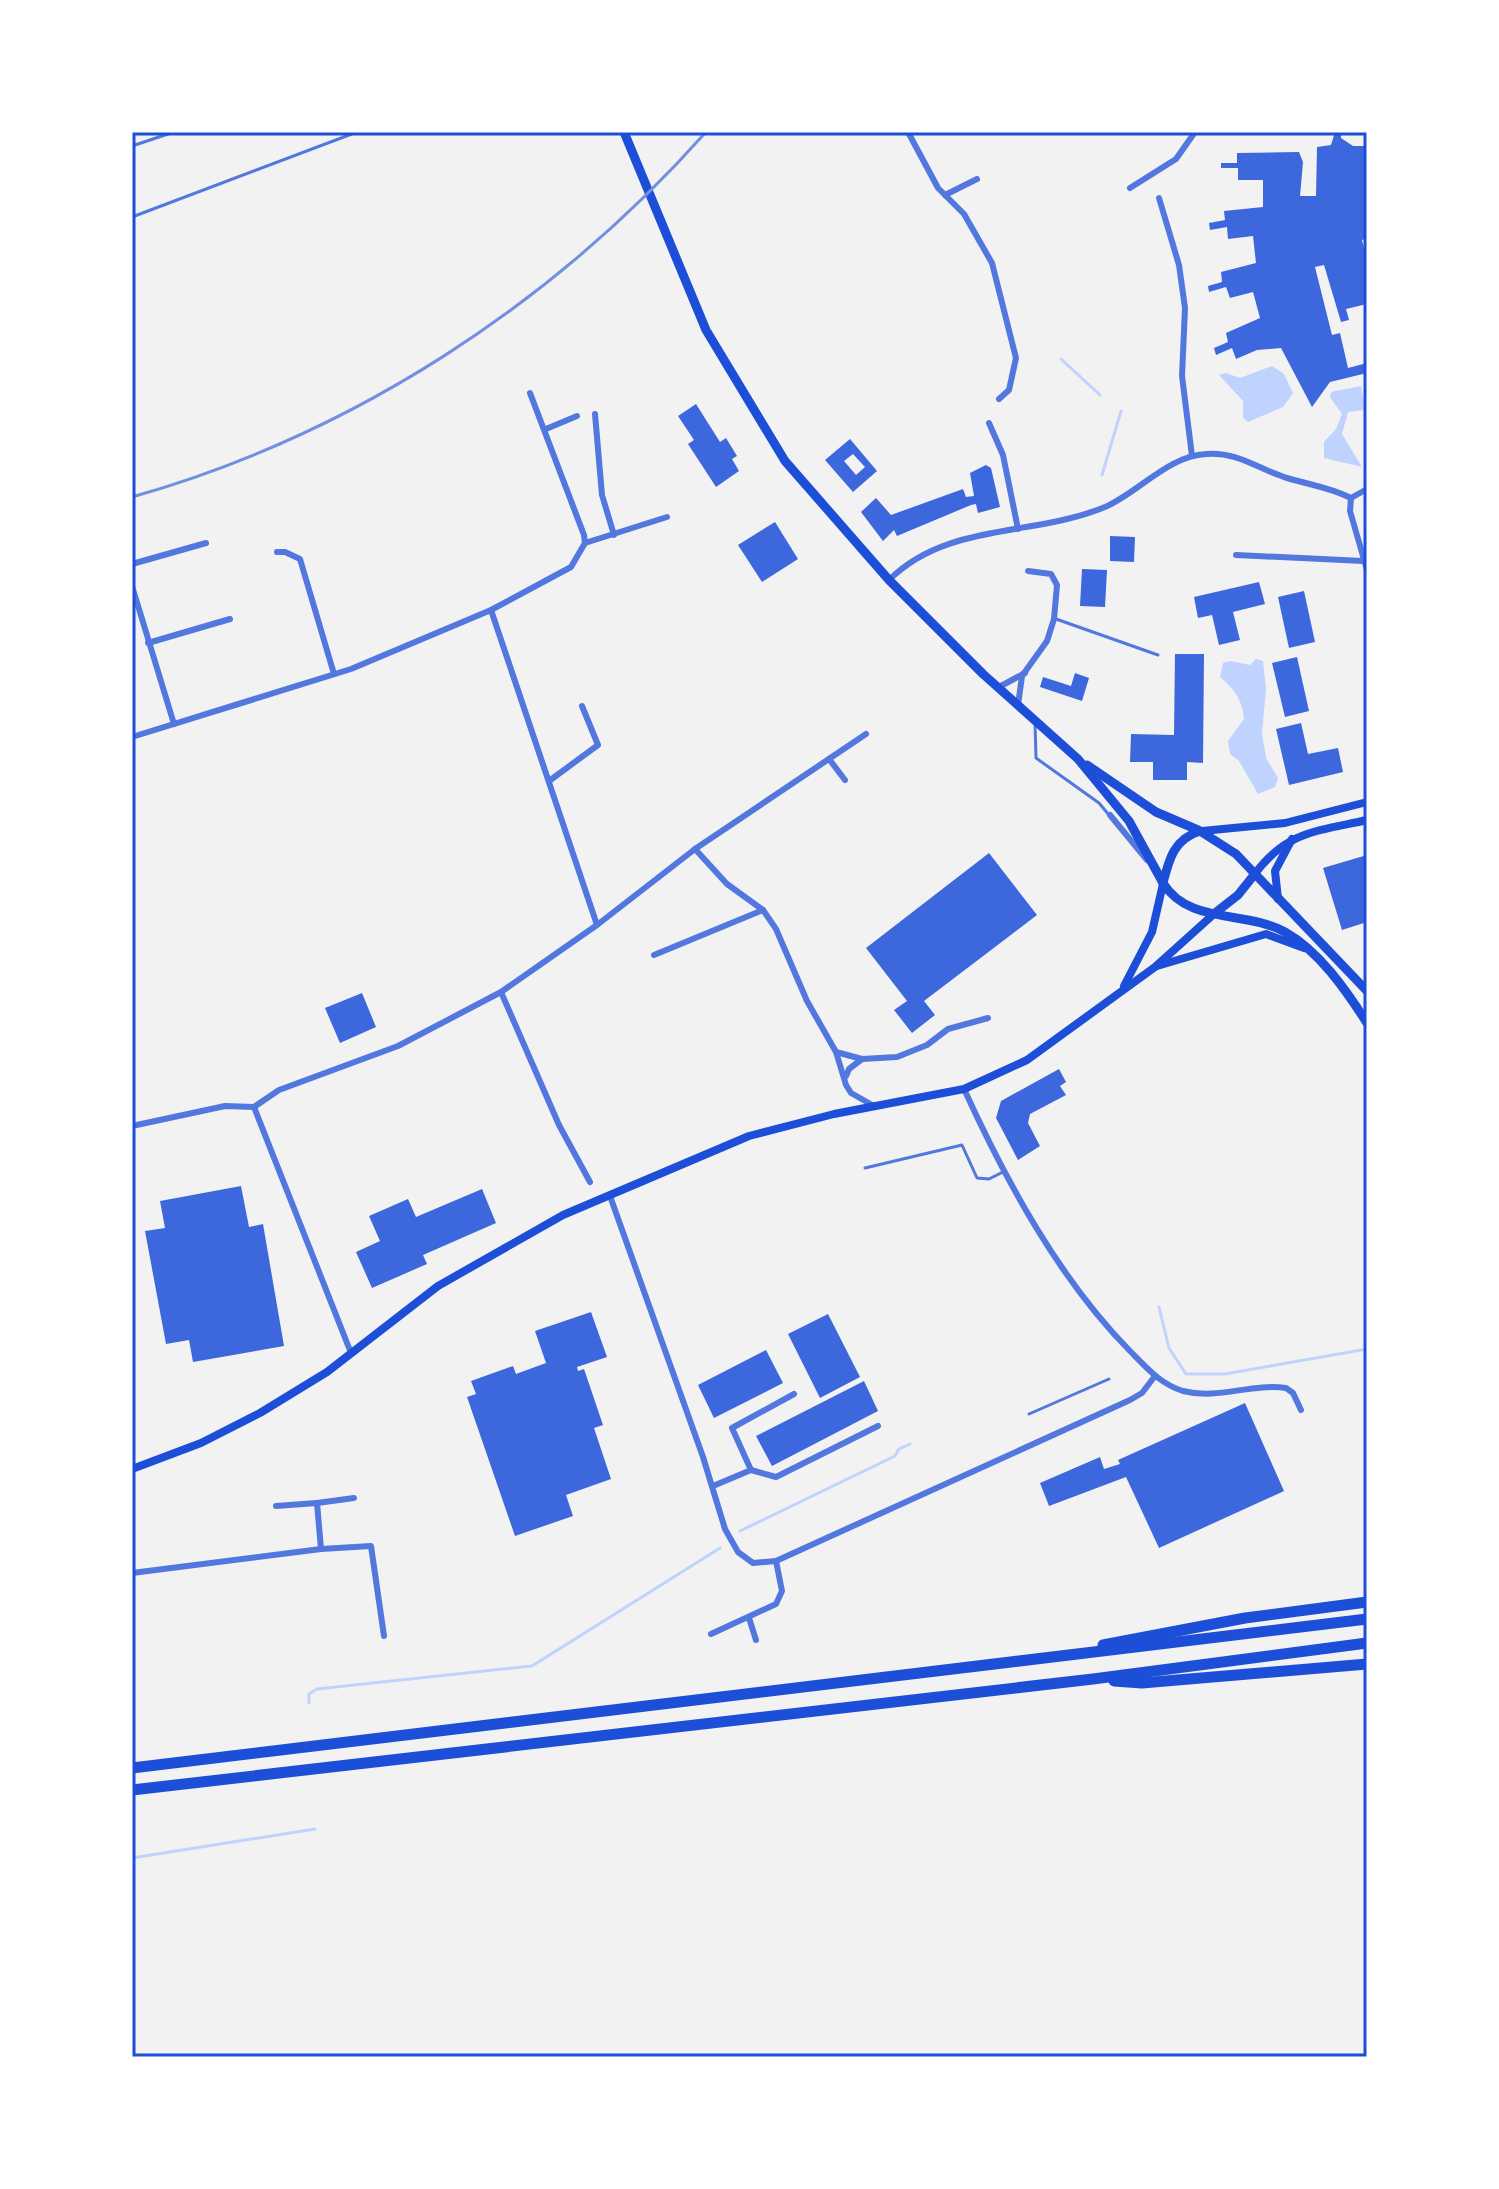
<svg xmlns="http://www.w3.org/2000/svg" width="1499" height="2189" viewBox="0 0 1499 2189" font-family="'Sofia Sans Condensed',sans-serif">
<rect width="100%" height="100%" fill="#f2f2f2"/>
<g fill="#bfd3fe">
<polygon points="1272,366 1284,374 1293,393 1283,407 1248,422 1243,418 1243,401 1219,375 1226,373 1240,378"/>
<polygon points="1361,386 1365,410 1348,412 1342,434 1362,467 1324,458 1324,442 1336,429 1342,414 1330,397 1331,392"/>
<path d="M 1256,659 L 1263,661 L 1266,689 L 1262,734 L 1266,758 L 1278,778 L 1275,787 L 1258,794 L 1239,761 L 1230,754 L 1228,741 L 1244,719 C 1242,699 1235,690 1220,677 L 1223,663 L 1230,661 L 1250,665 Z"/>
</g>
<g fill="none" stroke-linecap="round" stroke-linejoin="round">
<g stroke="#bfd3fe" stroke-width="3">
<polyline points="1061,359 1100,395"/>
<polyline points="1102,475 1121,411"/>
<polyline points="1159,1307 1169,1348 1186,1374 1225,1374 1367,1349"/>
<polyline points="740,1531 895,1456 899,1449 910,1444"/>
<polyline points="309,1703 309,1694 317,1689 532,1666 720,1548"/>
<polyline points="132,1858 315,1829"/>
</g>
</g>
<g fill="#3d67dc" fill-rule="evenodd">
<polygon points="1335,132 1341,132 1341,138 1353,146 1367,146 1367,238 1362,240 1367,260 1367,304 1346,309 1349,320 1341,322 1324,265 1315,267 1332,335 1340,333 1348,368 1367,363 1367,373 1330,382 1312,407 1281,348 1257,350 1236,359 1232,348 1216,355 1214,348 1228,342 1226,333 1260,318 1253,292 1230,298 1226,287 1209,292 1208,286 1222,282 1221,272 1256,263 1253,236 1228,239 1227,227 1210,230 1209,223 1225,220 1224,211 1263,207 1263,180 1238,180 1238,168 1221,168 1221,163 1237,163 1237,153 1299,152 1303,162 1300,196 1316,196 1317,147 1331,145"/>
<polygon points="696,404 720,442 726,438 737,456 732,459 739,471 716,487 688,444 694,440 678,416"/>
<path d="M 850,439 L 877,471 L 853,492 L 825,460 ZM 853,454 L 865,467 L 856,475 L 844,461 Z"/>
<polygon points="986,465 991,468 1000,507 978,513 976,504 971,505 897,536 894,530 883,541 861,512 876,498 891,515 963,489 966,497 974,496 970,473"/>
<polygon points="775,522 798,559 762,582 738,545"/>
<polygon points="1110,536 1135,537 1134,562 1110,561"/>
<polygon points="1082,569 1107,570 1105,607 1080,606"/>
<polygon points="1259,582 1265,604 1233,612 1240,640 1219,645 1212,615 1198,618 1194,597"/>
<polygon points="1304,591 1315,642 1289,648 1278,597"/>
<polygon points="1175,654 1204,654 1203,763 1187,762 1187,780 1153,780 1153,762 1130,762 1131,734 1174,735"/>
<polygon points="1297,657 1309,711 1285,717 1272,663"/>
<polygon points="1075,673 1089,678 1082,701 1040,687 1043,677 1071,686"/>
<polygon points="1301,723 1308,754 1338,748 1343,772 1289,785 1276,729"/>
<polygon points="989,853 1037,915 924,1001 935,1015 912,1033 894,1010 907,1001 866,948"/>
<polygon points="1367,855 1367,922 1342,930 1323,868"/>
<polygon points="362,993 376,1027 340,1043 325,1008"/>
<polygon points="1059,1069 1066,1082 1060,1086 1066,1095 1030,1114 1028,1123 1040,1146 1018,1160 996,1118 1001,1101"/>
<polygon points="241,1186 249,1227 263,1224 284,1346 193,1362 189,1340 166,1344 145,1231 165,1228 160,1201"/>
<polygon points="482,1189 496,1223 423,1255 427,1264 372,1288 356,1252 380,1241 369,1216 408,1199 416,1217"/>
<polygon points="591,1312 607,1357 577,1367 578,1371 584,1369 603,1425 594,1428 611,1479 566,1495 573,1516 515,1536 467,1397 476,1394 471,1381 513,1366 516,1374 546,1363 535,1331"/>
<polygon points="828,1314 860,1377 820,1398 788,1334"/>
<polygon points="766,1350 783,1383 714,1418 698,1385"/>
<polygon points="864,1381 878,1411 772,1466 756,1436"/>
<polygon points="1245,1403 1284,1491 1159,1548 1126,1477 1049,1506 1040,1483 1100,1457 1104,1469 1120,1464 1118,1460"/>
</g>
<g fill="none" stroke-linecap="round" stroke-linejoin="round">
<g stroke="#5277de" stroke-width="3">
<polyline points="132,146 174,132"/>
<polyline points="132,217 357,132"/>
<polyline points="1056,619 1158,655"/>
<polyline points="1035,723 1036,758 1099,803 1109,815"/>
<polyline points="865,1168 962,1145 977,1178 989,1179 1003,1172"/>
<polyline points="1029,1414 1109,1379"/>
</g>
<g stroke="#5277de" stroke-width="6">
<polyline points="908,132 938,188 964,214 992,263 1016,358 1009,390 999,399"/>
<polyline points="1130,188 1176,159 1195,132"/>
<polyline points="945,195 977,179"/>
<polyline points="1159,198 1179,265 1185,308 1182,376 1192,456"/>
<polyline points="595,414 602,495 614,535"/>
<polyline points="989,423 1003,455 1018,529"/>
<polyline points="546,429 577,416"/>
<polyline points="1351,498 1350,511 1367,570"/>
<polyline points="1351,498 1367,489"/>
<polyline points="585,543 667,517"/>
<polyline points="277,552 285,552 300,559 334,674"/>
<polyline points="1236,555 1363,561"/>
<polyline points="132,564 206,543"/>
<path d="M 889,580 C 947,522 1033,537 1105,507 C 1139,492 1168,456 1206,454 C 1237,451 1260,470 1287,478 C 1310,485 1329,487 1351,498"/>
<polyline points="132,586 174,724"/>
<polyline points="491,610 597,925"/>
<polyline points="148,643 230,619"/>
<polyline points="999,687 1025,673"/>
<polyline points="1018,705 1022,676 1047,641 1054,619 1057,585 1051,574 1028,571"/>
<polyline points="132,737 351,669 491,610 571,567 585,543 584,535 530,393"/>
<polyline points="829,759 845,780"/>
<polyline points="549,781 598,745 582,706"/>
<polyline points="1110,815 1147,860"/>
<polyline points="695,849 727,884 763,910 776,929 807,1001 836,1052 846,1085 851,1093 874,1106"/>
<polyline points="654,955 763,910"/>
<polyline points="501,992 559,1125 590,1182"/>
<polyline points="836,1052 862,1059 897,1057 927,1045 948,1029 988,1018"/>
<polyline points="846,1076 849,1069 862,1059"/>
<path d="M 964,1089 C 1006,1181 1059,1279 1130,1351 C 1146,1367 1160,1384 1183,1391 C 1218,1400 1251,1383 1286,1388 L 1293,1393 L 1301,1410"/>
<polyline points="254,1107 279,1090 398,1046 501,992 597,925 695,849 866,734"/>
<polyline points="254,1107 351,1353"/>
<polyline points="132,1126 225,1106 254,1107"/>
<polyline points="610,1196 703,1457 725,1529 738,1552 753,1563 776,1561 1130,1400 1142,1393 1155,1376"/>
<polyline points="751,1470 732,1428 794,1394"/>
<polyline points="713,1486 751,1470 776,1477 878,1426"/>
<polyline points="276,1506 317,1503"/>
<polyline points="321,1549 317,1503 354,1498"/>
<polyline points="132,1573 321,1549 371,1546 384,1636"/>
<polyline points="749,1618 756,1640"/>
<polyline points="711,1634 776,1604 782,1591 776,1561"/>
</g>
<g stroke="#1d4ed8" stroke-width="8">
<polyline points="1202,831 1285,823 1367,802"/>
<path d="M 1254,875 C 1286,831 1318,831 1367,820"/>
<polyline points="1278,899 1275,871 1292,839"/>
<polyline points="1157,966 1266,934 1304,948"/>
<polyline points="1124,986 1152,932 1163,884"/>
<polyline points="132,1469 201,1443 260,1413 327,1372 438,1286 563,1215 749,1136 834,1114 964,1089 1027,1060 1155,967 1215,913"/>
</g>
<g stroke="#1d4ed8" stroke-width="9">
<polyline points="624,132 706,330 785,461 889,580 983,674 1078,759 1129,821 1163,883"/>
<polyline points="1087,765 1156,812 1198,830"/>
<polyline points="1215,913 1238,895 1254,875"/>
<path d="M 1367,991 L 1236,854 L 1200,831 C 1174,839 1169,859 1163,883 C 1189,925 1245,910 1285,932 C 1319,951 1346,990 1367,1023"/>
</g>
<g stroke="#1d4ed8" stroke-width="11">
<polyline points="1103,1645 1245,1618 1367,1602"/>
<polyline points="1114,1681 1142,1683 1367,1664"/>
<polyline points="132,1768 1367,1619"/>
<polyline points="132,1790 1093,1679 1367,1643"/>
</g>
<path stroke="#7290e2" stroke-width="3" d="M 132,497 C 354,434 553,304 706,132"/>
</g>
<rect width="1499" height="2189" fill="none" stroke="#ffffff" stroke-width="268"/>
<rect x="134" y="134" width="1231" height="1921" fill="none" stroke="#1d4ed8" stroke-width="3"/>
</svg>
